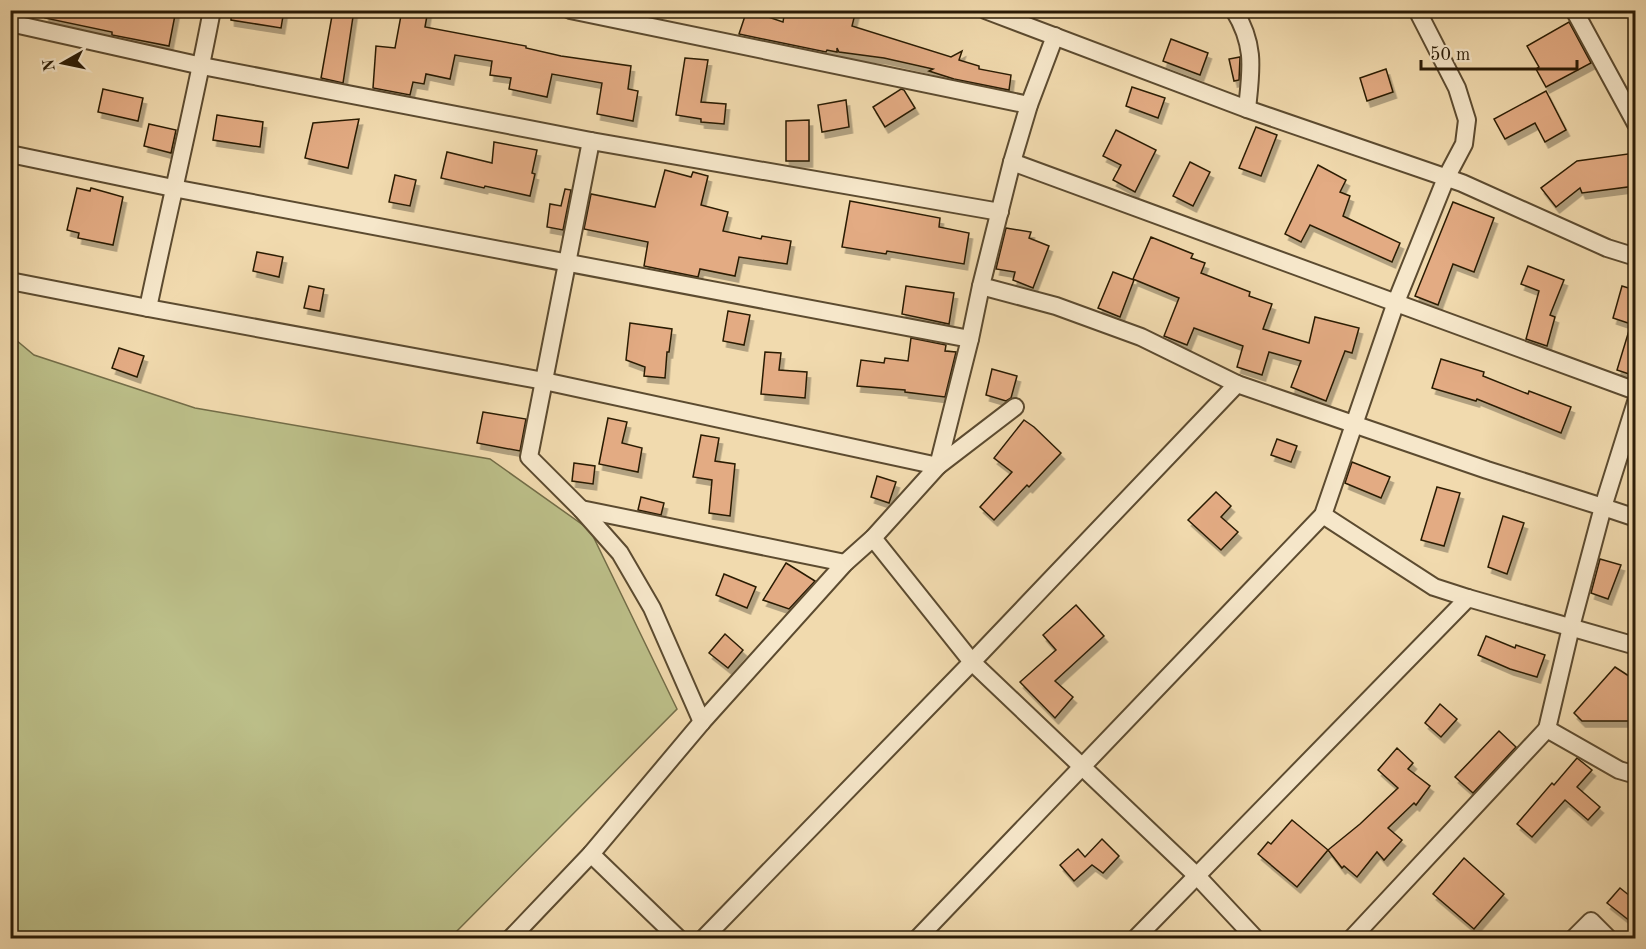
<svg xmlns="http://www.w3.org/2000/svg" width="1646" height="949" viewBox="0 0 1646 949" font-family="'Old Standard TT',serif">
<defs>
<filter id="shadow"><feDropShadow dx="3.5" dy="6" stdDeviation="0" flood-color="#0004"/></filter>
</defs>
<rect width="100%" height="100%" fill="#f1daae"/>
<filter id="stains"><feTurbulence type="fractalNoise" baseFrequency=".00333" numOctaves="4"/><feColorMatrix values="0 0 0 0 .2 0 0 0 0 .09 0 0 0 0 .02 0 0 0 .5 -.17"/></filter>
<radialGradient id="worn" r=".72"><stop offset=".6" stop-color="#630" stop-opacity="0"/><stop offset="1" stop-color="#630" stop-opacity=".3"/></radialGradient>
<polygon fill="#bcbf89" stroke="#736d48" stroke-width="1.5" points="10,335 34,355 195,408 490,459 590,530 677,709 450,938 11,938"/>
<g fill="#e3ab83" stroke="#2a1b06" stroke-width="1.5" filter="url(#shadow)">
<polygon points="46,10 176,10 169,46 112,35 112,32 45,18"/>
<polygon points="231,10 284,10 281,28 231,20"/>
<polygon points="333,10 354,10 343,83 321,78"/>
<polygon points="402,10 428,10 425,27 526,46 526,48 561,56 631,66 628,89 638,91 633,121 597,114 602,83 552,74 547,97 509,89 511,78 490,75 492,61 455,55 450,79 426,74 424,84 413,82 410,95 373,88 376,46 395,48"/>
<polygon points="747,10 783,22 785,10 856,10 852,26 951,57 962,51 959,60 979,66 979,69 1011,75 1009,90 954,79 929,71 933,69 884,58 839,52 837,48 837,52 827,50 826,52 739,34"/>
<polygon points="1569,22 1591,63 1546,87 1536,69 1539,67 1527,46"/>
<polygon points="1171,39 1208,53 1200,75 1163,61"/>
<polygon points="1240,57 1239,80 1234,81 1229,59"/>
<polygon points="685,58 708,60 701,102 726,104 724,124 701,122 701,119 676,115"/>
<polygon points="1386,69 1393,92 1367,101 1360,78"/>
<polygon points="1132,87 1165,98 1158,118 1126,106"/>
<polygon points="103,89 143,98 138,121 98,112"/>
<polygon points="901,89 904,90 915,108 885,127 873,107"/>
<polygon points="1546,91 1566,130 1545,142 1535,123 1505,139 1494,119"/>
<polygon points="846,100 849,127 822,132 818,105"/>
<polygon points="217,115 263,122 260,147 213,140"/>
<polygon points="359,119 348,168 305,158 313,123"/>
<polygon points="809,120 809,161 786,161 786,121"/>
<polygon points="149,124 176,130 171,153 144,146"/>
<polygon points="1256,127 1277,135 1261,176 1239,168"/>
<polygon points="1116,130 1156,150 1135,192 1113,180 1121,165 1103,156"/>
<polygon points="494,142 537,150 532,173 535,174 530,196 485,186 484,188 441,178 447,152 492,163"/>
<polygon points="1635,153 1635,186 1582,193 1580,188 1556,207 1541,188 1577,161"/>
<polygon points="1190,162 1210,172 1193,206 1173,196"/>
<polygon points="1318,165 1346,180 1340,192 1350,196 1343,216 1400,243 1392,262 1310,225 1301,242 1285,234"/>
<polygon points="665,170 691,177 693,172 708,176 701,205 728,212 723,231 761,239 762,236 791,241 787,264 739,257 735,276 700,269 698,277 644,266 648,242 584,229 591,194 655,207"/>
<polygon points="395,175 416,180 410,206 389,202"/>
<polygon points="77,188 90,191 91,188 123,197 113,245 78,238 79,233 67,230"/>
<polygon points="565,189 571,190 563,230 547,227 550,204 561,206"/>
<polygon points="850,201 940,218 939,227 969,233 964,264 887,251 886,254 842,247"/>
<polygon points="1453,202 1494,218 1474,272 1453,264 1438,305 1415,296"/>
<polygon points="1006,228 1031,232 1029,238 1049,246 1033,288 1013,280 1015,272 996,269"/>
<polygon points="1151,237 1193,254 1191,258 1205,263 1201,273 1250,292 1249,296 1272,304 1263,329 1309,343 1315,317 1359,328 1352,353 1345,351 1326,401 1291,387 1301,361 1269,352 1262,375 1237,367 1243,346 1194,328 1187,345 1164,336 1179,298 1133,279"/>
<polygon points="257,252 283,257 279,277 253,271"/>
<polygon points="1528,266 1564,280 1550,315 1555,317 1547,346 1526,339 1539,291 1521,284"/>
<polygon points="1113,272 1134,280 1120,317 1098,308"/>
<polygon points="309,286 324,289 320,311 304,308"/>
<polygon points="906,286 954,293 949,324 902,314"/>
<polygon points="1622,286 1635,290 1635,376 1617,370 1631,324 1613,318"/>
<polygon points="728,311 750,315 744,345 723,341"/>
<polygon points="630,323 672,329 669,352 667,352 665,378 644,376 645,367 626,360"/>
<polygon points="911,338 946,345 945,351 956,352 945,397 905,392 905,390 857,386 861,360 884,363 885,358 908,361"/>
<polygon points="119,348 144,356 137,377 112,368"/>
<polygon points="765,352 781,353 779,370 807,372 805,398 761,394"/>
<polygon points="1441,359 1484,372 1483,376 1528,394 1529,391 1571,407 1561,433 1477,399 1476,401 1432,388"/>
<polygon points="992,369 1017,376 1011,398 1006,401 986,395"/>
<polygon points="483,412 526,419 520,451 477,443"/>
<polygon points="608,418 627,422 622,443 642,448 638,472 599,464"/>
<polygon points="1024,420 1034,427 1061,453 1029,487 1027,485 994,520 980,507 1012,472 994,458"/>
<polygon points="701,435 719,438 715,461 735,464 730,516 709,513 712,480 693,477"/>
<polygon points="1277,439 1297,446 1291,462 1271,455"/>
<polygon points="1352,462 1390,477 1381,498 1345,483"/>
<polygon points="574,463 595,466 593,484 572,481"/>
<polygon points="877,476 896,482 889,503 871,497"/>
<polygon points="1437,487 1460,493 1444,546 1421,540"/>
<polygon points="1216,492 1231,506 1221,517 1238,532 1221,550 1188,520"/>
<polygon points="641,497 664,503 661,515 638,510"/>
<polygon points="1503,516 1524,523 1507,574 1488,567"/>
<polygon points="1600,559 1621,565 1608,599 1591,593"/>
<polygon points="786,563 815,581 789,609 763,600"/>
<polygon points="724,574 756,587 747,608 716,595"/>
<polygon points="1076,605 1104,636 1055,681 1073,697 1055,718 1020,682 1056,650 1043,635"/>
<polygon points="725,634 743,650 728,668 709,653"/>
<polygon points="1486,636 1515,648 1516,645 1545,655 1537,677 1510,669 1478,655"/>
<polygon points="1615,667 1635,680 1635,713 1629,721 1582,721 1574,713"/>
<polygon points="1440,704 1457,719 1441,737 1425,723"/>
<polygon points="1499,731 1516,747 1473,793 1455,777"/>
<polygon points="1397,748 1413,763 1408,769 1430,786 1416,805 1414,803 1388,828 1402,840 1384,860 1377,852 1357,877 1344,866 1342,868 1328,850 1360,824 1398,788 1378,770"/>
<polygon points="1577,758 1592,770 1577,787 1600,807 1588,820 1565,800 1532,837 1517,824 1552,783 1554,785"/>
<polygon points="1292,820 1328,850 1297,887 1258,854 1268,842 1271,844"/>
<polygon points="1102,839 1119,856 1103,873 1092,865 1074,881 1060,865 1078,849 1085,857"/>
<polygon points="1464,858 1504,894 1474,929 1433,894"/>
<polygon points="1620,888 1635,900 1635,925 1607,903"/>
</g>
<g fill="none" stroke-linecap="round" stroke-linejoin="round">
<defs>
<g id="minor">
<path d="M 212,10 C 193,110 169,208 148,308 L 544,381 L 938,466 L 1015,407"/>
<polyline points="570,10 1029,105"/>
<polyline points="985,10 1247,109 1462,183 1607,248 1636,257"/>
<path d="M 1234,10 C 1256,46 1251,70 1247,109"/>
<polyline points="1574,10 1636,124"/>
<polyline points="10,23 202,66 591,141 1000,212"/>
<polyline points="1055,36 1029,105 1012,162 981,286 1056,306 1141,337 1237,384"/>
<polyline points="591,141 529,457 581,509 620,553 652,608 702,722"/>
<polyline points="10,154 173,188 970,339"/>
<polyline points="1012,162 1636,391"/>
<polyline points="10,281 148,308"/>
<polyline points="1636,402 1603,507 1636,518"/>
<polyline points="581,509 845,563"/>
<polyline points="1323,515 1434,587 1468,598"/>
<polyline points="873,538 972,662 1197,876 1255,938"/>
<polyline points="591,854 678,938"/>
<polyline points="511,938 591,854 702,722 845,563 873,538 938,466 970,339 981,286"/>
<polyline points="704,938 972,662 1237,384 1487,470 1603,507 1571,627 1547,729 1619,770 1636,775"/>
<polyline points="918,938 1323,515 1396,302 1446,178 1464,144 1467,120 1457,88 1417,10"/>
<polyline points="1136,938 1468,598 1636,646"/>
<polyline points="1352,938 1547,729"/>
<polyline points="1574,938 1591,921 1608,938"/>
</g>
</defs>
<use href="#minor" stroke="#5c4b30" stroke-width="20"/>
<use href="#minor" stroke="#f6e7ca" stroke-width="16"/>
</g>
<rect width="1646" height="949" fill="none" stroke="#f1daae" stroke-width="36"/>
<rect x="12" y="12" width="1622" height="925" fill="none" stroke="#2a1b06" stroke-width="3"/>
<rect x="18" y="18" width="1610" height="913" fill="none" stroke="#2a1b06" stroke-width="1.5"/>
<g transform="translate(63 63) rotate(261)" stroke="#f6e7ca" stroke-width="4.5" paint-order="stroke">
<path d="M0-4.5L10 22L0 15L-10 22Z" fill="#2a1b06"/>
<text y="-9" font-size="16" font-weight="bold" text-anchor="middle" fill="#2a1b06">N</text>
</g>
<path d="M1421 60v9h156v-9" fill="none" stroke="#2a1b06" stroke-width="3"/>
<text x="1430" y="60" font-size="18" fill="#2a1b06" stroke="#f6e7ca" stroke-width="4.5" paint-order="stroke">50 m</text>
<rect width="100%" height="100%" filter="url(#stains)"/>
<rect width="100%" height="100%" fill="url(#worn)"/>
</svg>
